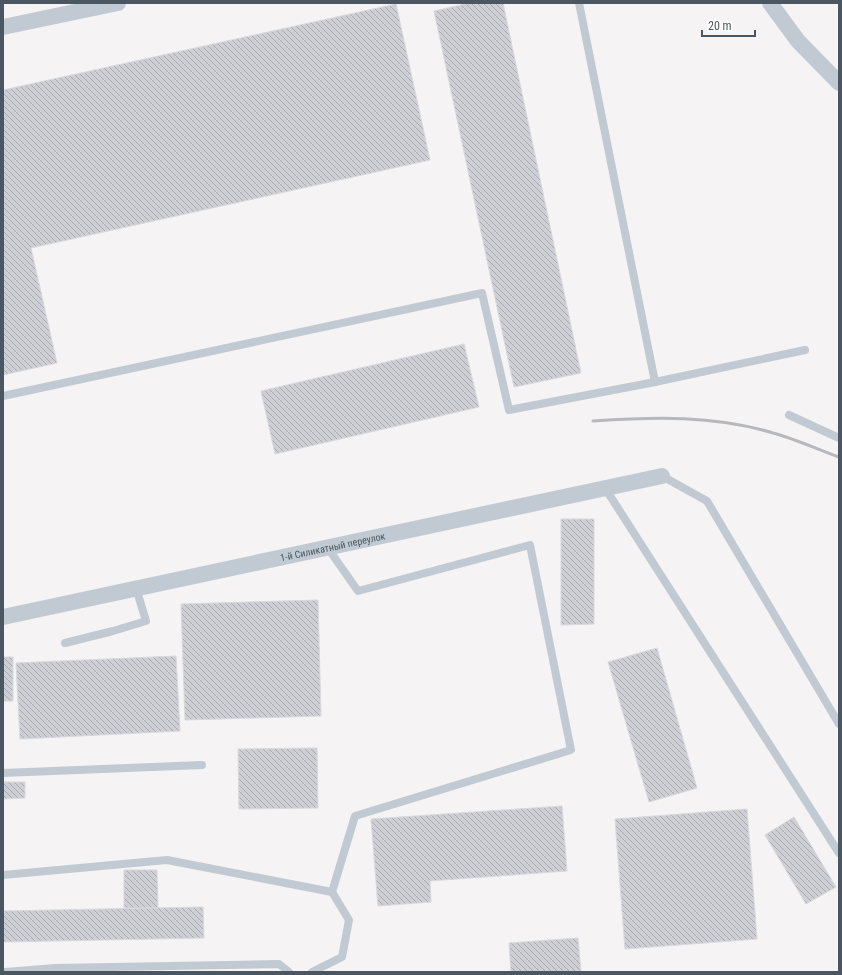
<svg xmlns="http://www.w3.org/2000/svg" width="842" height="975" viewBox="0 0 842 975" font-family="'Roboto Condensed',sans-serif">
<defs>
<pattern id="building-back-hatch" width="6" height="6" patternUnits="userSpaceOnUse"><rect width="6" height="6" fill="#cdcfd5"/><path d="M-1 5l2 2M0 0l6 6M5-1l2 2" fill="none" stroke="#a8abb0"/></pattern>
</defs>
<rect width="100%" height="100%" fill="#f5f3f3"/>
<g fill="url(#building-back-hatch)" stroke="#d7d9de">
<polygon points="470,3 503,3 581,373 514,387 434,11"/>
<polygon points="396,4 430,160 31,248 57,363 3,375 3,90"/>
<polygon points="464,344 479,407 275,454 261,391"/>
<polygon points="561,519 594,519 594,624 561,625"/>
<polygon points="318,600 321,716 185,720 181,604"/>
<polygon points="657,648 697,788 649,802 608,662"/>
<polygon points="176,656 180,731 20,739 16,663"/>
<rect x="3" y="657" width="10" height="44"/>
<polygon points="317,748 318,808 239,809 238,749"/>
<polygon points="3,782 25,782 25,798 3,799"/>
<polygon points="562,806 567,871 430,881 431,902 378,906 371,819"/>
<polygon points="747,809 757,939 625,949 615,819"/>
<polygon points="794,817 836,887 806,904 765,835"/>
<polygon points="124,870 157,870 158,908 124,908"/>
<polygon points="203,907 204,938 3,942 3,911"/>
<polygon points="578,938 581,972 511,972 509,943"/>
</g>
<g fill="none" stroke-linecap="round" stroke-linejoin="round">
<g stroke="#c1cad2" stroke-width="8">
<polyline points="579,3 655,382"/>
<polyline points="3,396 482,293 509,410 655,382 805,350"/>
<polyline points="789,415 839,438"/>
<polyline points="662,476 707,501 839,724"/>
<polyline points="605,488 839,853"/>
<polyline points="65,643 113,631 146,621 136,588"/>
<polyline points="3,773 202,765"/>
<polyline points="3,875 167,860 332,892 355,816 571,750 530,545 358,591 327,547"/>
<polyline points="5,972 55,968 279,964 289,972"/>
<polyline points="312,972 342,957 349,920 332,892"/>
</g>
<g stroke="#c1cad2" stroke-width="16">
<polyline points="770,3 798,41 839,83"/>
<polyline points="3,27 118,3"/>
<path id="s1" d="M 3,617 L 662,476"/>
</g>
<path stroke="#b5b8bd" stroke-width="3" d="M 593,421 C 654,417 714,415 773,433 C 795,439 817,449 839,457"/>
</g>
<g text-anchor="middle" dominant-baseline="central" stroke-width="4" stroke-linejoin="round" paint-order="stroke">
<g font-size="10" fill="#4a5661" stroke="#fff">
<text stroke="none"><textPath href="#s1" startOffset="337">1-й Силикатный переулок</textPath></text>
</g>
</g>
<rect width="842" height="975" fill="none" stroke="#4a5661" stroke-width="8"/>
<path d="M702 30v6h53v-6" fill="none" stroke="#4a5661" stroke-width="2"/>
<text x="708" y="30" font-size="12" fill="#4a5661" stroke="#ffffff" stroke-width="3" paint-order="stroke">20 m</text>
</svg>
